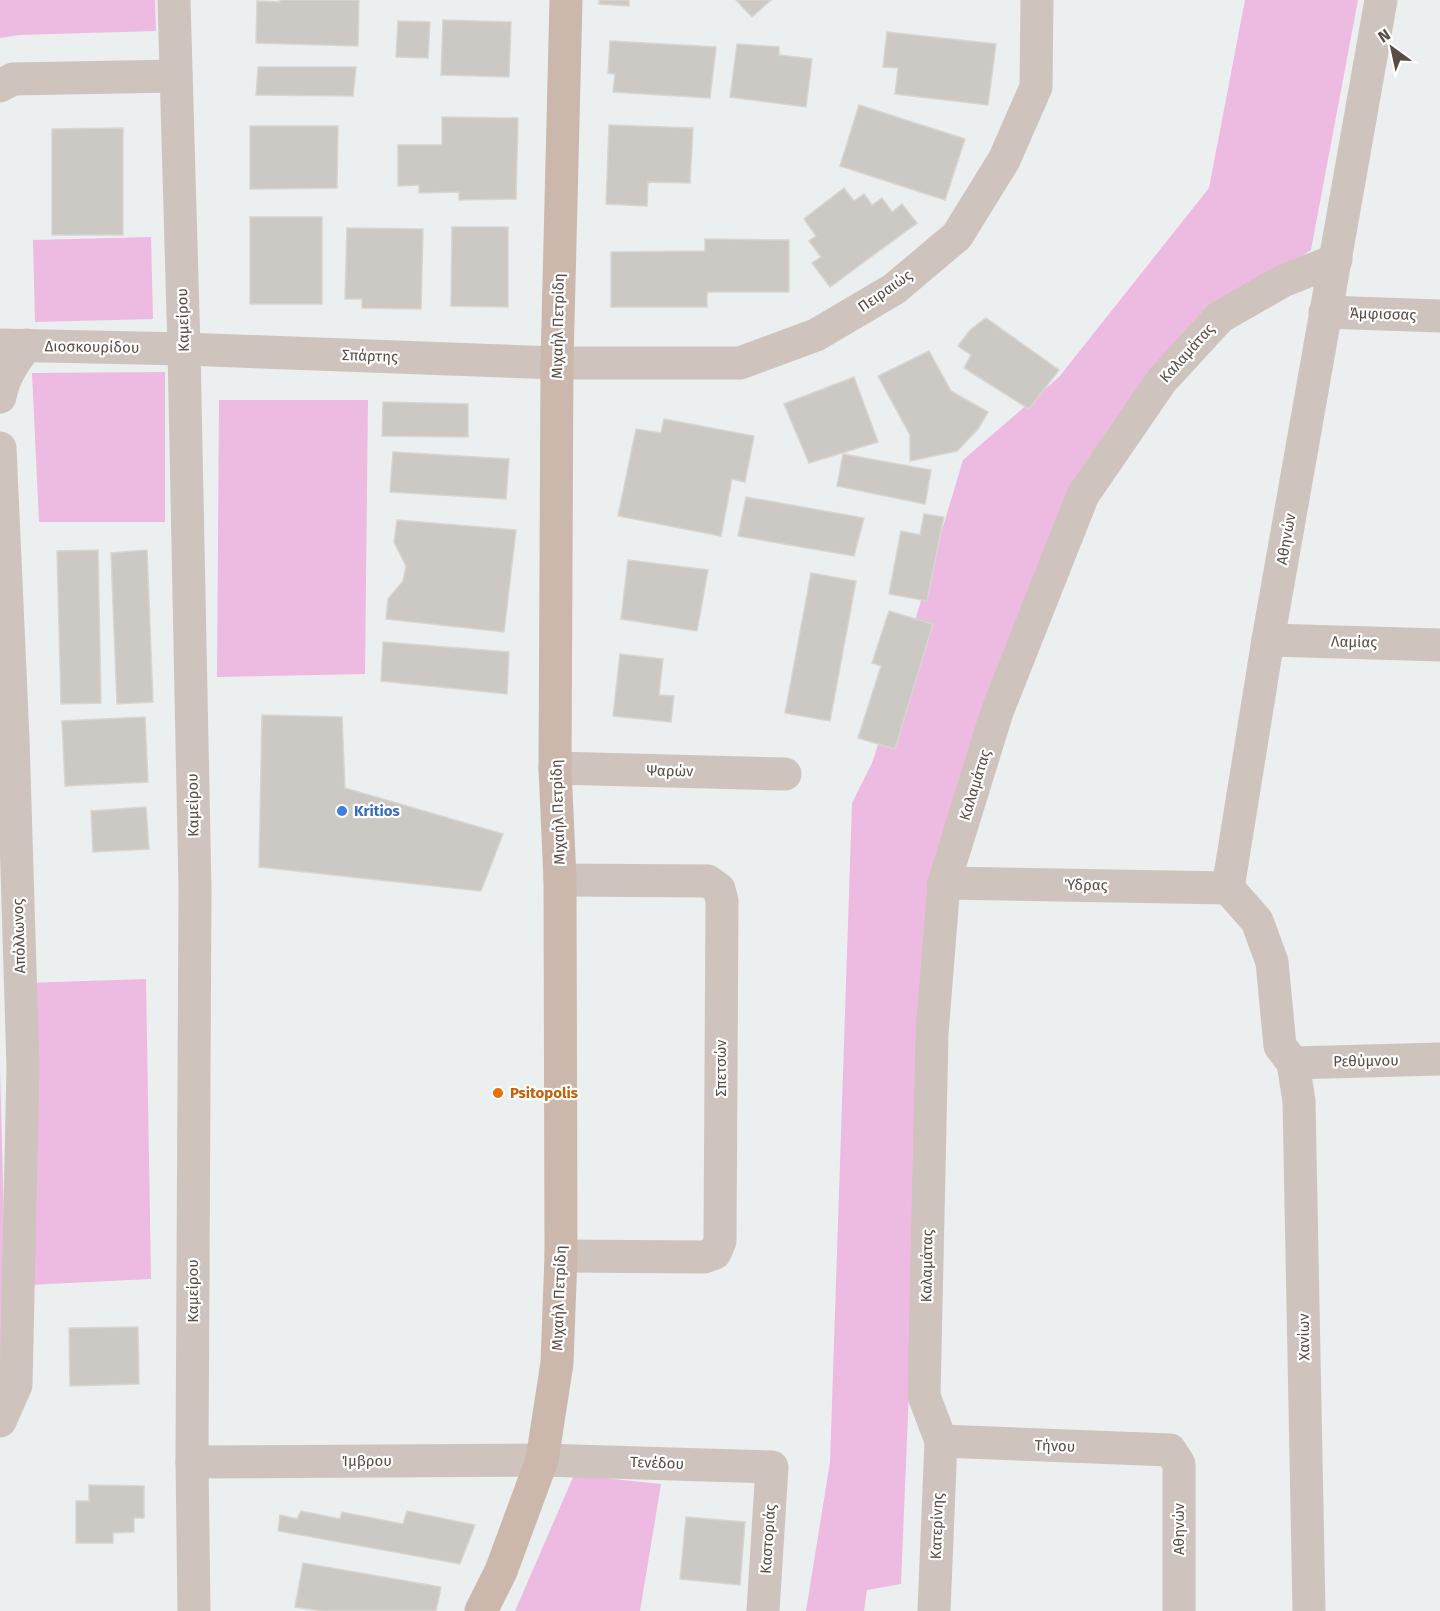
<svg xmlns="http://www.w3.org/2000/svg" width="1440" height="1611" viewBox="0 0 1440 1611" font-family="'Fira Sans',sans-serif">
<rect width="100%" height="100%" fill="#ecefef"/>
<g fill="#edbae1">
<polygon points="0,0 155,0 156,31 19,35 0,38"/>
<polygon points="1245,0 1358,0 1311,250 1186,331 1060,520 930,883 901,1584 867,1590 864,1611 806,1611 830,1462 852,803 873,761 963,460 1059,377 1209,188"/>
<polygon points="151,237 153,319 35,322 33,240"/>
<polygon points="165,372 165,522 39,522 32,373"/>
<polygon points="219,400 368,400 365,674 217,677"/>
<polygon points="146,979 151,1279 28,1285 25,983"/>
<polygon points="0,1068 8,1372 0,1355"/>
<polygon points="574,1475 661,1484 640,1611 515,1611"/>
</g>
<g fill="#ccc8c3" stroke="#d8d5d1" stroke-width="1.5">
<polygon points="280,0 359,0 358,46 256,43 257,1 280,2"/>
<polygon points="599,0 629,0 629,6 599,4"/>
<polygon points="736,0 771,0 752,17"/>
<polygon points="443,20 511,22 509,77 441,75"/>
<polygon points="398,21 430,22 428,58 396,57"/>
<polygon points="887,32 996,44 988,105 895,94 898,68 883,67"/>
<polygon points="610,41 716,47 710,98 613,92 615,74 608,73"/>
<polygon points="737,44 779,47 779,55 812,59 806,107 730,97"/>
<polygon points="258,67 356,67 353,96 256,95"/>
<polygon points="859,105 965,139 945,200 840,166"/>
<polygon points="442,117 518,118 516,199 459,200 459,192 419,193 419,185 398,186 398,145 442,145"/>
<polygon points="609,125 693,128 690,183 648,182 647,206 606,204"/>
<polygon points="250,126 338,126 337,188 250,189"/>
<polygon points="123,128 123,235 52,235 52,129"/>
<polygon points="844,188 854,201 864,194 872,205 882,198 892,212 902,204 917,223 830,287 812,263 821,257 809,241 816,236 804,219"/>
<rect x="250" y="217" width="72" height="87"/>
<polygon points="452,227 508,227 508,307 451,306"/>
<polygon points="347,228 423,229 421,309 362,308 362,299 345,299"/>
<polygon points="705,239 789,240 789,292 707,292 707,307 611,307 611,252 705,251"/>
<polygon points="986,318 1059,370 1029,409 964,368 971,355 958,346 970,330"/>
<polygon points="929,351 951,391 988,412 978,429 957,451 910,461 910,435 878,376"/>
<polygon points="854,377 878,442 809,463 784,404"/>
<polygon points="383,402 468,404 468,437 382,436"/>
<polygon points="664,419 754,436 745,482 732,479 721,536 618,516 636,429 661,433"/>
<polygon points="393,452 509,459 506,499 390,492"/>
<polygon points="843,454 931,470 925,504 837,486"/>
<polygon points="746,497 864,518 854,556 738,536"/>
<polygon points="924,514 944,517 927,601 889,594 901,531 920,535"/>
<polygon points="397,520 516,530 504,632 386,619 388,599 403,581 406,566 394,542"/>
<polygon points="98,550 101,703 61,704 57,551"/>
<polygon points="147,550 153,702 117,704 111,553"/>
<polygon points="628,560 708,570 697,631 621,619"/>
<polygon points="811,573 856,581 830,721 785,713"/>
<polygon points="889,611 933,624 895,749 858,738 881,666 872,663"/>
<polygon points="383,642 509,652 507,694 381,681"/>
<polygon points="620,654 663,659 659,695 674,696 671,722 613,716"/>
<polygon points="262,715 342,717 345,788 503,834 481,891 259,867"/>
<polygon points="145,717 148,782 65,786 62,721"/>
<polygon points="146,807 149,849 93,852 91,811"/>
<polygon points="138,1327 139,1384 70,1386 69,1328"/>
<polygon points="89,1485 144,1486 144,1518 134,1518 134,1532 113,1533 113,1543 76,1543 76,1501 89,1501"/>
<polygon points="301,1511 340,1519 342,1512 403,1524 407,1511 475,1525 460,1564 278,1531 280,1515 297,1519"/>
<polygon points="686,1517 745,1522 740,1585 680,1579"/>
<polygon points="303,1563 441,1587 436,1611 322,1611 295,1607"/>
</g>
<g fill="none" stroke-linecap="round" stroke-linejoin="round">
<g stroke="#cfc3bd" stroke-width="33">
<polyline points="174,0 184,349 195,889 192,1462 194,1611"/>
<polyline points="0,86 13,79 176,76"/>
<polyline points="1325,312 1440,316"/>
<polyline points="0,345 184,349 557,363 740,363 816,335 894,289 957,236 1004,160 1036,87 1037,0"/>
<path d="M 0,397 C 4,376 14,361 27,345"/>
<polyline points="0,448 13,738 23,1068 16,1385 0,1421"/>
<polyline points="1268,640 1440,645"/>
<polyline points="555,768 785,774"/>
<polyline points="560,880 708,881 719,889 722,901 720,1241 715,1253 704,1257 561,1256"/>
<polyline points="944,883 1228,888"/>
<polyline points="1293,1063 1440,1059"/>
<polyline points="941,1441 1170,1450 1179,1464 1179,1611"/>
<polyline points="192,1462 542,1460 772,1467 763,1611"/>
<polyline points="934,1611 941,1441 924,1396 932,1034 944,883 997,712 1083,495 1162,380 1220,317 1283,281 1336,260"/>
<polyline points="1309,1611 1299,1101 1293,1063 1280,1046 1272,962 1257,921 1228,888 1268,640 1381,0"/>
</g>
<polyline stroke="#ccb7ac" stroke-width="33" points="481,1611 501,1571 542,1460 557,1363 561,1256 560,880 555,768 557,363 566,0"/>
</g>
<circle fill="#3f7fe0" stroke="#fff" stroke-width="2" cx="342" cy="811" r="6"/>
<circle fill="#e8710a" stroke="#fff" stroke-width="2" cx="498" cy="1093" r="6"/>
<g text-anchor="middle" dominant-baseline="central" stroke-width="4.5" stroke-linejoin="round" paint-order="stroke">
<g font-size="15" fill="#5a4c45" stroke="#fff">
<text transform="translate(885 291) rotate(-35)">Πειραιώς</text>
<text transform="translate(1383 314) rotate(2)">Άμφισσας</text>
<text transform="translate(183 320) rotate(-92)">Καμείρου</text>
<text transform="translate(558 326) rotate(-89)">Μιχαήλ Πετρίδη</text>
<text transform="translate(92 347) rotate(1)">Διοσκουρίδου</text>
<text transform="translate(1187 353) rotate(-48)">Καλαμάτας</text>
<text transform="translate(370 356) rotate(2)">Σπάρτης</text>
<text transform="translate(1286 539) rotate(-80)">Αθηνών</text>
<text transform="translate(1354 642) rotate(1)">Λαμίας</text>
<text transform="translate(670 771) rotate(1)">Ψαρών</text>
<text transform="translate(975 785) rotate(-73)">Καλαμάτας</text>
<text transform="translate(193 805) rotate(-91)">Καμείρου</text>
<text transform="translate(558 812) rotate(-92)">Μιχαήλ Πετρίδη</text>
<text transform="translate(1086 885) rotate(1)">Ύδρας</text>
<text transform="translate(19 936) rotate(-92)">Απόλλωνος</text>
<text transform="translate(1366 1061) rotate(-1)">Ρεθύμνου</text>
<text transform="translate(721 1068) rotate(-90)">Σπετσών</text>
<text transform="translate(927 1266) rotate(-89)">Καλαμάτας</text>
<text transform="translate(193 1291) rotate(-90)">Καμείρου</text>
<text transform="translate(559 1298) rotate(-88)">Μιχαήλ Πετρίδη</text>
<text transform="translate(1304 1337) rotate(-91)">Χανίων</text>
<text transform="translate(1055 1446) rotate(2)">Τήνου</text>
<text x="367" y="1461">Ίμβρου</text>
<text transform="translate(657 1463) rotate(2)">Τενέδου</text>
<text transform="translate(937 1526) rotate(-88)">Κατερίνης</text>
<text transform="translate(1179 1529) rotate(-90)">Αθηνών</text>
<text transform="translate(768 1539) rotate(-86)">Καστοριάς</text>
</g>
<g font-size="15" font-weight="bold" fill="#366cbe" stroke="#fff" text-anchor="start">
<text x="354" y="811">Kritios</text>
</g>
<g font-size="15" font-weight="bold" fill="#c56008" stroke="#fff" text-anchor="start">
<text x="510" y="1093">Psitopolis</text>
</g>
</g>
<g transform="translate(1392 48) rotate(327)" stroke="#ffffff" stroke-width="4.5" paint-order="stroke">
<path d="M0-4.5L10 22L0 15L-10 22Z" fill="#5a4c45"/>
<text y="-9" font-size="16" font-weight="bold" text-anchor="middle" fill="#5a4c45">N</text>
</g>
</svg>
